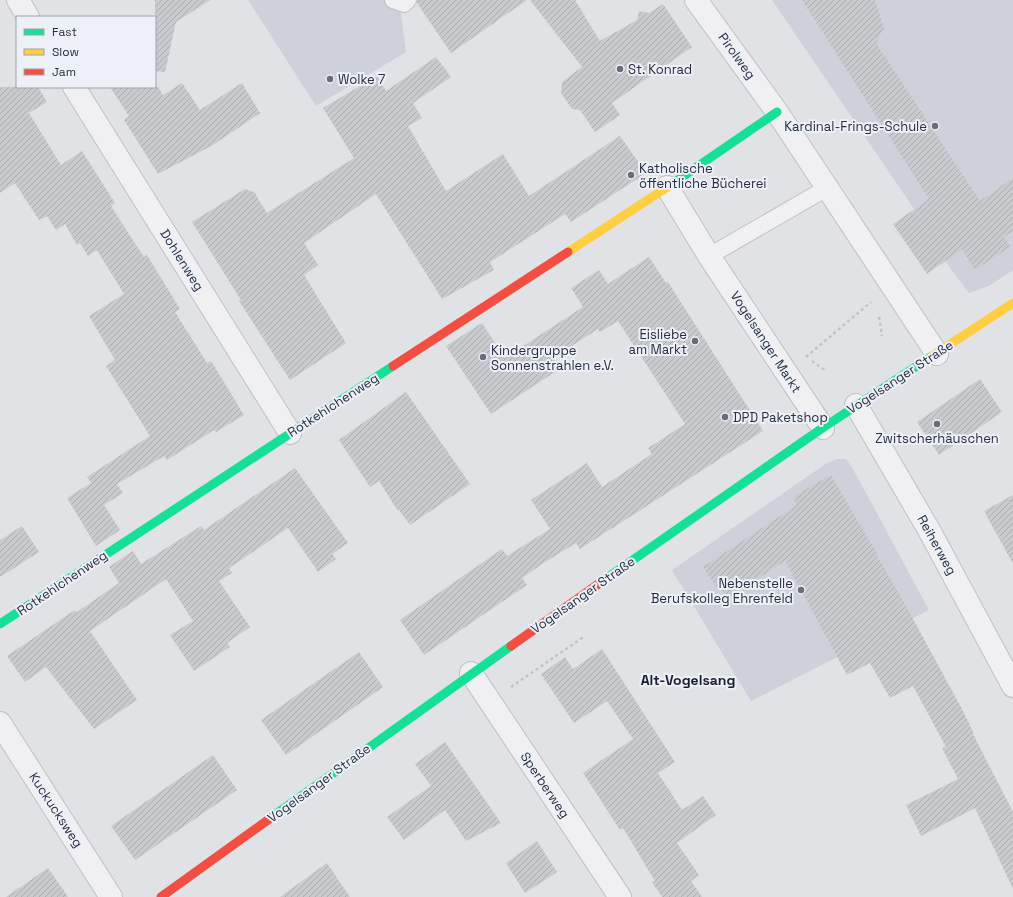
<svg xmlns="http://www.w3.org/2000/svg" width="1013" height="897" viewBox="0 0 1013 897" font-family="'Space Grotesk',sans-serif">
<defs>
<pattern id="building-hatch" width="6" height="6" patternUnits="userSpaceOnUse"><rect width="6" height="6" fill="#c8cace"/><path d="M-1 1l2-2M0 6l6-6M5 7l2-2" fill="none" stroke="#acaeb2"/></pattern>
</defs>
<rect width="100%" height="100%" fill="#e0e2e6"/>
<g fill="#ced1d9">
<polygon points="248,0 399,0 406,52 316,106"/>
<polygon points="772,0 1013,0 1013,270 989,286 969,293 950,268 921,219"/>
<polygon points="837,459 846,459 852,467 929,610 751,701 672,570 827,463"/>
</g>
<g fill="url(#building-hatch)">
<polygon points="155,0 210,0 176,22 165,72 155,71"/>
<polygon points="417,0 527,0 451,53 417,3"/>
<polygon points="530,0 575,0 600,41 637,20 639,11 649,13 663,4 692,47 612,103 620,115 595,132 580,110 572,109 561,93 562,82 582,67"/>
<polygon points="802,0 875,0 884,28 876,43 980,201 1013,178 1013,231 1004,237 1010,247 975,270 962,249 927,274 893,224 929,199"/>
<polygon points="436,57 451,77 413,103 422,118 408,126 446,191 503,154 529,196 620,136 646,173 571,222 565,214 490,262 494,270 442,299 376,194 304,243 318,265 304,275 346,343 290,380 239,301 241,300 192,222 245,189 254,192 267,213 354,158 323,108 377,76 386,91"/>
<polygon points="182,83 200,110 242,83 260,113 213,145 158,174 124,120 129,116 110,87 158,87 163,95"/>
<polygon points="0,87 38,87 47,102 29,113 61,165 82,151 115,203 111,206 127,231 144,257 147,255 180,309 175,312 207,363 211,361 244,415 216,432 214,430 167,460 164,456 117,484 123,493 104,505 120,530 96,546 67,498 91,483 87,477 150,436 106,366 115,360 89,316 124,294 97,250 88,256 80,243 77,245 65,224 56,230 47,216 39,220 15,183 0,193"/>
<polygon points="649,257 666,283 668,282 763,431 580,549 576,543 542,564 522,578 527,585 424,655 400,620 502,549 507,556 550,529 531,500 587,463 602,487 652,454 648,448 685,424 618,321 600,332 598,329 553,358 561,368 491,414 446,346 482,323 505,358 583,307 571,288 599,270 608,284"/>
<polygon points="980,379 1002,412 939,455 917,422"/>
<polygon points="406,392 470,484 410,525 399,510 398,511 379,481 370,487 339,440"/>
<polygon points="295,468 348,543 332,554 336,559 318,572 288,528 229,568 232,573 219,581 250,627 227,643 230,647 194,671 170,635 193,621 166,579 90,631 137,700 94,729 46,667 25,682 7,656 75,610 77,612 119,583 109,567 133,551 141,564 201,526 204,530"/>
<polygon points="831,475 878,555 877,556 906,606 962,709 974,734 973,734 1013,812 1013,889 975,808 921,836 906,805 958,779 942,748 946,747 913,686 890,698 870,663 847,675 785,561 727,598 720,588 718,590 703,567 797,505 793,497"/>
<polygon points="1013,495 1013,564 984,511"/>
<polygon points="22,526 39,552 0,577 0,540"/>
<polygon points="602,649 675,762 658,773 682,810 703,796 716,815 677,843 699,875 691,881 702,897 662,897 652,882 655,881 623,828 620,830 583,773 633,739 607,701 574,723 541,674 565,657 573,669"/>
<polygon points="359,652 383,687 286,755 261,720"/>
<polygon points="445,742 501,823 466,841 445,810 404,840 387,817 431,786 415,764"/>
<polygon points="213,755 237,790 135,860 111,826"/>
<polygon points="537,841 557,872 525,893 506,863"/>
<polygon points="327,863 350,897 280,897"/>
<polygon points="48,868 68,897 6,897"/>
</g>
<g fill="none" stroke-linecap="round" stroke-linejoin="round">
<defs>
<g id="lane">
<polyline points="393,0 404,4 408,0"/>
<polyline points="709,256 827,188"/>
</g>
<g id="street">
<polyline points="18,0 28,17"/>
<polyline points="696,0 777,112 937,354"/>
<polyline points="74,87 290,433"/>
<polyline points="667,187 709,256 823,428"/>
<polyline points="856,405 929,530 1013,686"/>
<polyline points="471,673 620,897"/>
<polyline points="0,723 111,897"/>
</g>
</defs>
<use href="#lane" stroke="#bec0c4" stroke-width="18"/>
<use href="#street" stroke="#bec0c4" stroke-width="24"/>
<g stroke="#c2c3c9" stroke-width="2.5" stroke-dasharray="3 3" stroke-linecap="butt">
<polyline points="879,317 882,336"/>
<polyline points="806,357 871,302"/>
<polyline points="812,361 826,371"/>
<polyline points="511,687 585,636"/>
</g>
<use href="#lane" stroke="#f0f0f2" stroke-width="16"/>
<use href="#street" stroke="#f0f0f2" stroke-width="22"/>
<g stroke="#16e098" stroke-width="9">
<polyline points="672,184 777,112"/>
<polyline points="597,585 821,429 932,356"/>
<polyline points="0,624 393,366"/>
<polyline points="272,817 511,646"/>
</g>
<g stroke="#ffcf43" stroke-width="9">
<polyline points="568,252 672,184"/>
<polyline points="932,356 1013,303"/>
</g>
<g stroke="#f24e42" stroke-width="9">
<polyline points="393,366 568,252"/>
<polyline points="511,646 597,585"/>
<polyline points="161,897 272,817"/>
</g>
</g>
<g fill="#686d79" stroke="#edf0f6" stroke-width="1.5">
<circle cx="620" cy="69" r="4"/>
<circle cx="330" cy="79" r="4"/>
<circle cx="935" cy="126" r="4"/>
<circle cx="631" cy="175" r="4"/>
<circle cx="695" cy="341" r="4"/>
<circle cx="483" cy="357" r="4"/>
<circle cx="725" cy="417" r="4"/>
<circle cx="937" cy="424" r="4"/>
<circle cx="801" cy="590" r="4"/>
</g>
<g text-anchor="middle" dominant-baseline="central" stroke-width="4" stroke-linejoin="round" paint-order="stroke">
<g font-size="13" fill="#272e3f" stroke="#edf0f6">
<text transform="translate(737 56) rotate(54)">Pirolweg</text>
<text transform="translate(182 260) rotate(58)">Dohlenweg</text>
<text transform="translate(766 342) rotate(57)">Vogelsanger Markt</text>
<text transform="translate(900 377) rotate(-33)">Vogelsanger Straße</text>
<text transform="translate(333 405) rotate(-33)">Rotkehlchenweg</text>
<text transform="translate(937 545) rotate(61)">Reiherweg</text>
<text transform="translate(62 583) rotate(-34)">Rotkehlchenweg</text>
<text transform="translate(583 595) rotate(-35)">Vogelsanger Straße</text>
<text transform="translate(319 783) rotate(-36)">Vogelsanger Straße</text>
<text transform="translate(545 785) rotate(56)">Sperberweg</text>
<text transform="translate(56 810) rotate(57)">Kuckucksweg</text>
</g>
<g font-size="13" fill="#272e3f" stroke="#edf0f6" text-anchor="start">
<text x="628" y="69">St. Konrad</text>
<text x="338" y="79">Wolke 7</text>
<text x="927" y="126" text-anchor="end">Kardinal-Frings-Schule</text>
<text x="639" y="168">Katholische<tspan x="639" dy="15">öffentliche Bücherei</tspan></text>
<text x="687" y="334" text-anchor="end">Eisliebe<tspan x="687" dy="15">am Markt</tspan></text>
<text x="491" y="350">Kindergruppe<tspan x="491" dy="15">Sonnenstrahlen e.V.</tspan></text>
<text x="733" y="417">DPD Paketshop</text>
<text x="937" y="438" text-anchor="middle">Zwitscherhäuschen</text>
<text x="793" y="583" text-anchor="end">Nebenstelle<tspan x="793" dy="15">Berufskolleg Ehrenfeld</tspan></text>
</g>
<g font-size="14" font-weight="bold" fill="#191f30" stroke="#edf0f6">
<text x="688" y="680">Alt-Vogelsang</text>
</g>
</g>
<rect x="16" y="16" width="140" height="72" fill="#edf0f6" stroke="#9ea2ad"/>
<rect x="24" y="29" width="20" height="6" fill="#16e098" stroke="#9ea2ad"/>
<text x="52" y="36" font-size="12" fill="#272e3f">Fast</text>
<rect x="24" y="49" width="20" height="6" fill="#ffcf43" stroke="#9ea2ad"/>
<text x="52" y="56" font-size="12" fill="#272e3f">Slow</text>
<rect x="24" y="69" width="20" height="6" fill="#f24e42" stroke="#9ea2ad"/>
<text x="52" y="76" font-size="12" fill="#272e3f">Jam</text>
</svg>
